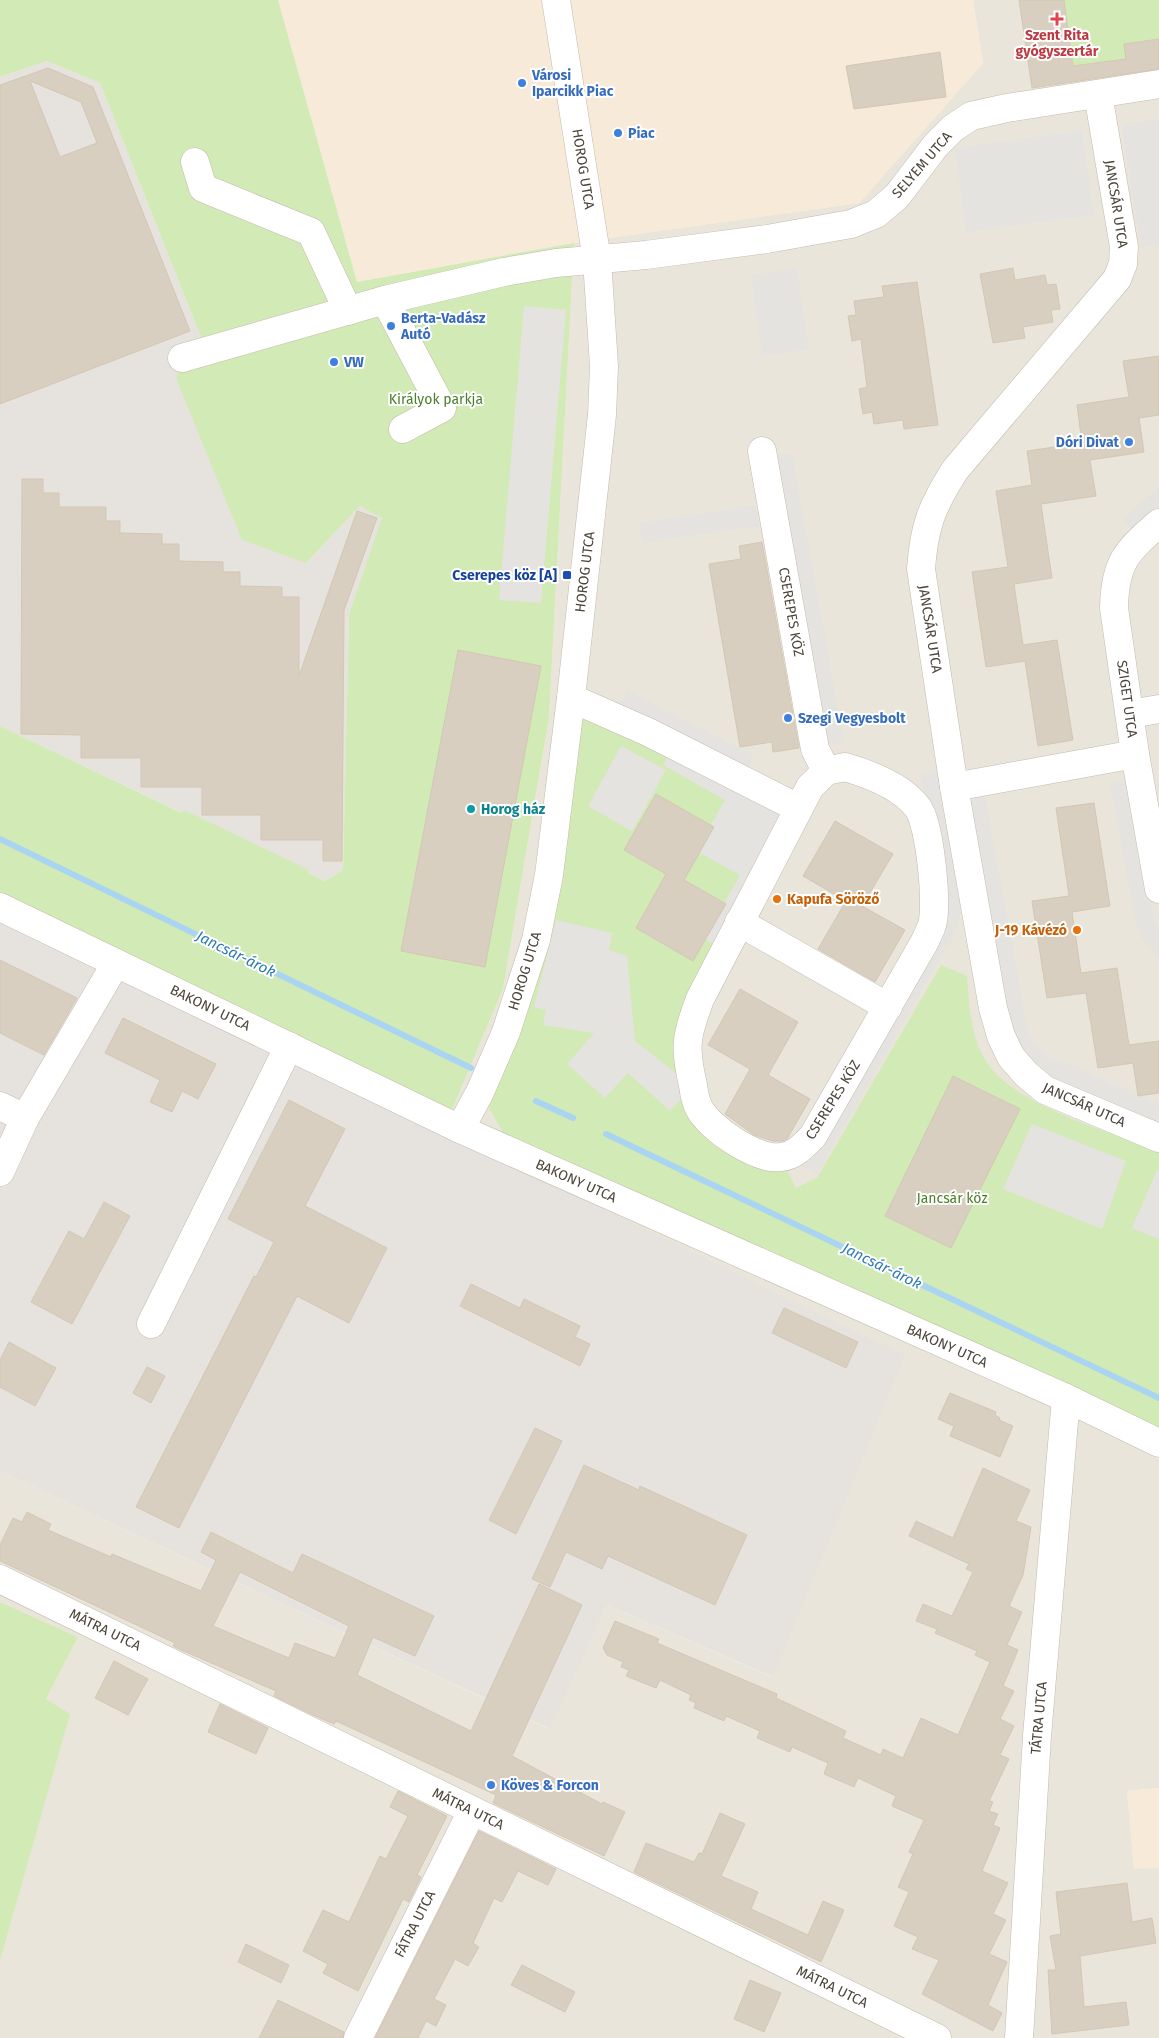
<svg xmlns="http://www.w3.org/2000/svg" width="1159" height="2038" viewBox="0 0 1159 2038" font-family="'Fira Sans',sans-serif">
<rect width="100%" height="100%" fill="#f6f3ec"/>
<polygon fill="#eae5da" points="973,0 1159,0 1159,1788 1127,1791 1134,1868 1159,1868 1159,2038 0,2038 0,1961 69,1715 46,1699 78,1637 0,1602 0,1471 549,1729 607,1605 772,1677 443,1131 503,989 549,719 574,243 859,203 983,63"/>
<g fill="#f7ead8">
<polygon points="278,0 973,0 983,63 859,203 574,243 357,282"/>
<polygon points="1159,1788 1159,1868 1134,1869 1127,1791"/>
</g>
<g fill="#e6e2dd">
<polygon points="47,61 100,83 201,337 177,378 306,563 360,506 383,518 349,614 343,870 325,881 0,726 0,77"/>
<polygon points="0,918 905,1355 773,1677 607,1605 550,1729 0,1471"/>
</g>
<g fill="#d2eab5">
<polygon points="0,0 278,0 357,282 574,243 549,718 503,989 443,1131 0,918 0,726 182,813 184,810 309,870 308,873 325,881 343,870 349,614 382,518 360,506 306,563 242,540 176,378 201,337 100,83 47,61 0,77"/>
<polygon points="1064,0 1159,0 1159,39 1124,44 1126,59 1073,66"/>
<path d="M 571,698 L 798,808 L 700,999 L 698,1106 L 781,1158 L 796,1188 L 817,1178 L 941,965 L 967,976 C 969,1006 971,1043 990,1067 C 1023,1108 1110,1132 1159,1151 L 1159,1429 L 505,1136 L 480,1092 L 506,1032 Z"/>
<polygon points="0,1602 78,1637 46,1699 70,1714 0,1961"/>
</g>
<g fill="#e5e3e0">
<polygon points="1159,119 1159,244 1141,247 1122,125"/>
<polygon points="1082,131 1094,215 966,232 955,148"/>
<polygon points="797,268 809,349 762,356 751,275"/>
<polygon points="524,306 566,310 541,603 499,600"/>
<polygon points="792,454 844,742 825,745 773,457"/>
<polygon points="1159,487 1159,511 1135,532 1123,519"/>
<polygon points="755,505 759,526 642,543 639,523"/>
<polygon points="627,690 754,756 747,770 620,705"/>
<polygon points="621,746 666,770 632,831 588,806"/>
<polygon points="673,748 794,815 720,947 704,939 740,875 696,851 725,800 663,765"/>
<polygon points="939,770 960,892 961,913 953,936 817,1174 801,1165 937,927 940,894 920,773"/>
<polygon points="1129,780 1155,922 1159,929 1159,958 1145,943 1136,926 1110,784"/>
<polygon points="985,795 1028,1031 1035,1044 1046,1055 1159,1103 1159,1125 1043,1075 1009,1035 965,799"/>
<polygon points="556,920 612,933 609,950 627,956 635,1041 681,1077 684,1096 670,1111 628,1073 605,1098 567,1064 594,1033 543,1025 546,1010 534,1007"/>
<polygon points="1032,1124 1126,1161 1102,1229 1003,1189"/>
<polygon points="1157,1170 1159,1171 1159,1239 1132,1228"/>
</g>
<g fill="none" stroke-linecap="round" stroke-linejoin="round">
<g stroke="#a9d4f2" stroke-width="6">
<polyline points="0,839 471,1068"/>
<polyline points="536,1101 573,1118"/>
<polyline points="606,1134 1159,1398"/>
</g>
</g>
<g fill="#d8cfc1" stroke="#d3c7b4" fill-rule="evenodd">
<polygon points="1019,0 1064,0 1073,66 1126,59 1124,44 1159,39 1159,69 1032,88"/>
<polygon points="940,52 946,97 854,109 846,66"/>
<path d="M 48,68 L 93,87 L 190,331 L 0,404 L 0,85 ZM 30,81 L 81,102 L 97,143 L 60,157 Z"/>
<polygon points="1013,268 1015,280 1045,275 1047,285 1056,284 1060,309 1051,310 1053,322 1023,327 1025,338 993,343 980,274"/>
<polygon points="917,282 938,425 904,429 903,420 874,424 872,412 863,414 859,389 867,387 861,339 852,341 848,316 856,315 854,301 884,297 882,286"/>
<polygon points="1159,356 1159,415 1139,418 1144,452 1090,460 1096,496 1041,504 1052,578 1014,584 1023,645 1057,640 1073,740 1038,746 1025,661 986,667 972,572 1008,567 996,491 1032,485 1027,451 1082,443 1077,405 1129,397 1123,361"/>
<polygon points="22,479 43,479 43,493 59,493 59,507 106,507 106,521 120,521 120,533 162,534 162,544 179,544 179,561 223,562 223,572 240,572 240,586 282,587 282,597 299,597 299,676 357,511 377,518 344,610 342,861 323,861 323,840 261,840 261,815 202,815 202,787 141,787 141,758 81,758 81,735 21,734"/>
<polygon points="762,542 799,748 773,752 772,742 740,747 709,564 741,559 739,546"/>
<polygon points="458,650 541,666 485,967 401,951"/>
<polygon points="656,794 714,827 684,880 726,904 693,961 636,928 666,874 624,850"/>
<polygon points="1094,803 1110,906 1072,912 1081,973 1117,968 1129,1045 1159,1041 1159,1093 1138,1096 1133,1063 1098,1068 1086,993 1047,998 1032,901 1069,896 1056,808"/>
<polygon points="835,821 893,854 862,906 905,930 875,982 818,949 846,901 803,876"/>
<polygon points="0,960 77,998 44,1055 0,1033"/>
<polygon points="740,989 798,1022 768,1075 810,1099 787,1139 782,1141 773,1141 754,1135 725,1114 750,1069 708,1045"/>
<polygon points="123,1018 216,1064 198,1099 182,1091 172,1112 150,1102 160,1080 105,1053"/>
<polygon points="953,1076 1020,1109 951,1248 885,1216"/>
<polygon points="289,1100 345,1129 305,1206 387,1248 349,1323 297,1296 179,1528 136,1507 254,1276 256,1277 274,1242 228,1219"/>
<polygon points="104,1202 130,1216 72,1324 31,1302 69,1231 84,1239"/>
<polygon points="471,1284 520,1308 524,1299 580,1326 575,1337 590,1344 580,1366 460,1306"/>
<polygon points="784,1308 858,1342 846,1368 772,1333"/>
<polygon points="9,1342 56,1368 35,1406 0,1387 0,1360"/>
<polygon points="147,1367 165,1376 151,1403 133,1393"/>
<polygon points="950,1393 996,1412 995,1415 1000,1418 999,1420 1013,1426 1000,1457 950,1436 954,1426 938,1419"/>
<polygon points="535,1428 562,1441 516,1534 489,1520"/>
<polygon points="584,1465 639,1490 640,1486 747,1535 715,1605 608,1556 602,1569 566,1552 550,1587 532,1579"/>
<polygon points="983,1468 1030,1490 1016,1521 1031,1527 1023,1575 1009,1606 1022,1612 1007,1645 1018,1650 1003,1686 1014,1691 1000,1719 1014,1726 1000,1755 1009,1759 989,1801 993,1802 989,1811 998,1814 993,1825 1000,1828 982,1871 1008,1883 993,1914 1006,1920 989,1954 1007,1962 988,2005 1002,2013 993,2031 922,1994 939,1960 912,1949 918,1937 894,1926 909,1892 898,1887 913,1854 909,1852 924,1820 892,1806 896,1796 858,1778 854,1787 824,1774 828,1763 792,1747 790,1752 757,1738 760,1731 726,1716 724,1721 694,1708 696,1703 689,1700 691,1695 660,1680 656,1688 626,1676 629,1670 621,1667 623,1662 607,1655 603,1648 615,1621 659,1639 657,1643 777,1694 776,1698 846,1731 843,1738 881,1755 883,1749 903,1758 921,1718 958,1735 990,1662 975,1655 977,1651 935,1633 937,1629 916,1621 923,1604 952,1616 973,1572 966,1569 969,1564 909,1536 916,1521 953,1538"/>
<path d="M 27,1512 L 51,1524 L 48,1530 L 111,1557 L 112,1554 L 201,1591 L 216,1560 L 201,1552 L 211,1532 L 293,1573 L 302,1554 L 434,1616 L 415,1656 L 373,1637 L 357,1675 L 471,1731 L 539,1584 L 582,1605 L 512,1756 L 602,1804 L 603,1802 L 625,1812 L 604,1856 L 493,1803 L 496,1795 L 336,1721 L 334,1724 L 313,1715 L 274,1696 L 276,1691 L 179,1649 L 173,1646 L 175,1643 L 0,1561 L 0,1545 L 13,1518 L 22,1522 ZM 240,1572 L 349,1626 L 335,1658 L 295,1643 L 289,1658 L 213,1626 Z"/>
<polygon points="114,1661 148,1679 128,1715 95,1698"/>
<polygon points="220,1704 268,1728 256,1754 208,1732"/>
<polygon points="398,1791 447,1816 417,1875 421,1877 409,1902 403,1899 358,1991 323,1973 328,1964 303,1951 323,1910 349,1922 380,1856 386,1859 408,1816 390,1807"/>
<polygon points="720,1813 745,1824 721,1876 758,1892 751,1909 808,1935 823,1901 844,1910 821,1962 634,1872 646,1843 694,1862 699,1853 702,1854"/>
<polygon points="479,1831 556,1869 548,1885 518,1871 502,1902 494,1898 473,1943 479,1947 468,1966 455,1959 434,1999 446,2005 436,2026 426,2021 418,2038 375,2038"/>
<polygon points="1127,1883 1132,1922 1152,1918 1156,1943 1080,1956 1084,2007 1126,2002 1129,2025 1052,2034 1048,1970 1056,1970 1050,1936 1061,1934 1056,1892"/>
<polygon points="246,1944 289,1965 281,1983 238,1962"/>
<polygon points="522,1965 575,1992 565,2012 511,1985"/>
<polygon points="750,1980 781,1993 764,2032 734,2019"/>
<polygon points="278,2000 344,2032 343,2038 259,2038"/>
</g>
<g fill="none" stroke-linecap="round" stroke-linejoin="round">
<defs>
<g id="minor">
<path d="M 1098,94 L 1124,247 L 1123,264 L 1117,279 L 955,470 C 932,506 924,526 921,569 L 954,787 L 993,1008 L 1001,1036 L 1011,1057 L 1026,1074 L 1045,1090 L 1159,1138"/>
<polyline points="195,162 203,188 311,232 348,311"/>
<polyline points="385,300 442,408 403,429"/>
<polyline points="182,358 385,300 504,272 556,263 646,255 767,239 851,224 876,214 897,196 936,145 953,128 971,116 1007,108 1159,84"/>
<polyline points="762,451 815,749 826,771"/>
<path d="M 1159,523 C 1126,552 1115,562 1114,608 L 1135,754 L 1159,889"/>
<polyline points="571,698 648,732 798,808"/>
<polyline points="1130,714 1159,709"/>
<path d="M 845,767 C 869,774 902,786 918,808 C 930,825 938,905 932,925 C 930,931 927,937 924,943 L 813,1136 C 804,1145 795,1156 781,1157 C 757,1161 709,1128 699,1108 C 695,1101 694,1092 693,1085 C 684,1047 686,1036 700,999 L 810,787 L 826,771 Z"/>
<polyline points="954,787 1135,754"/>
<polyline points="0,907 460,1129 1066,1398 1159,1443"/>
<polyline points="739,922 888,1007"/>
<polyline points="0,1106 25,1118"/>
<polyline points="460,1129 480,1092 506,1032 536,940 549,875 571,698 602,415 604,366 597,260 556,0"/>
<polyline points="0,1172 25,1118 116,963"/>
<polyline points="151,1324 289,1046"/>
<polyline points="0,1579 937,2038"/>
<polyline points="358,2038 472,1811"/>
<polyline points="1019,2038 1037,1736 1066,1398"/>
</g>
</defs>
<use href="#minor" stroke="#c2bbae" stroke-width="29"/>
<use href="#minor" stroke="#fff" stroke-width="28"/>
</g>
<path fill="#e0444e" stroke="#fff" stroke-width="2" d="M1054.5 11.5h5v5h5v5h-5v5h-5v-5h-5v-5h5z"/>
<g fill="#3f7fe0" stroke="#fff" stroke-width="2">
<circle cx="522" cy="83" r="5"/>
<circle cx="618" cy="133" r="5"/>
<circle cx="391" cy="326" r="5"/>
<circle cx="334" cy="362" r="5"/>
<circle cx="1129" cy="442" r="5"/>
<circle cx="788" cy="718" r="5"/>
<circle cx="491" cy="1785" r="5"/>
</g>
<rect fill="#1a4fb4" stroke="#fff" stroke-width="2" x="562" y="570" width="10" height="10" rx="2.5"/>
<circle fill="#0f9aa8" stroke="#fff" stroke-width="2" cx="471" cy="809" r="5"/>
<g fill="#e8710a" stroke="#fff" stroke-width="2">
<circle cx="777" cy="899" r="5"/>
<circle cx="1077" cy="930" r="5"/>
</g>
<g text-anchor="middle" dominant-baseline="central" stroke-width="4" stroke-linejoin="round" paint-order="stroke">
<g font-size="14" font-weight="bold" fill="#be3a42" stroke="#fff">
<text x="1057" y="35">Szent Rita<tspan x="1057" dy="16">gyógyszertár</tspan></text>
</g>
<g font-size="14" font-weight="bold" fill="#366cbe" stroke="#fff" text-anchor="start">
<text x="532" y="75">Városi<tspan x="532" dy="16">Iparcikk Piac</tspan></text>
<text x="628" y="133">Piac</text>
<text x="401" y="318">Berta-Vadász<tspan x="401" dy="16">Autó</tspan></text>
<text x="344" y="362">VW</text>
<text x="1119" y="442" text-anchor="end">Dóri Divat</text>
<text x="798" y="718">Szegi Vegyesbolt</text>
<text x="501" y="1785">Köves &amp; Forcon</text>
</g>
<g font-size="14" fill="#4b4439" stroke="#fff">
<text transform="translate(922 165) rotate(-49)">SELYEM UTCA</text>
<text transform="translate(583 169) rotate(81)">HOROG UTCA</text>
<text transform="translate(1116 204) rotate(81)">JANCSÁR UTCA</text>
<text transform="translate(585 572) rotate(-83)">HOROG UTCA</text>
<text transform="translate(791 612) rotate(80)">CSEREPES KÖZ</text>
<text transform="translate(930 629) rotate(81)">JANCSÁR UTCA</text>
<text transform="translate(1127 699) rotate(82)">SZIGET UTCA</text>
<text transform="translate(525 971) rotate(-73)">HOROG UTCA</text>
<text transform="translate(210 1008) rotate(26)">BAKONY UTCA</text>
<text transform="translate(833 1100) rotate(-58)">CSEREPES KÖZ</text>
<text transform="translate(1084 1105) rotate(24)">JANCSÁR UTCA</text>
<text transform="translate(576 1181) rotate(24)">BAKONY UTCA</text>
<text transform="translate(947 1346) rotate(24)">BAKONY UTCA</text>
<text transform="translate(105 1630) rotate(26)">MÁTRA UTCA</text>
<text transform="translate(1039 1718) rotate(-85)">TÁTRA UTCA</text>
<text transform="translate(468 1809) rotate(26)">MÁTRA UTCA</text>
<text transform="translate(415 1924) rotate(-63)">FÁTRA UTCA</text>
<text transform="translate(832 1987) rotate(26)">MÁTRA UTCA</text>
</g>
<g font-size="14" fill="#4a7f2a" stroke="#fff">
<text x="436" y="399">Királyok parkja</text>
<text x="952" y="1198">Jancsár köz</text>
</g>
<g font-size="14" font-weight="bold" fill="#164399" stroke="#fff" text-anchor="end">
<text x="557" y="575">Cserepes köz [A]</text>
</g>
<g font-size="14" font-weight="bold" fill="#0d838f" stroke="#fff" text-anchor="start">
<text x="481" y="809">Horog ház</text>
</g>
<g font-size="14" font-weight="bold" fill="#c56008" stroke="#fff" text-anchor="start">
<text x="787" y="899">Kapufa Söröző</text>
<text x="1067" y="930" text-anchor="end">J-19 Kávézó</text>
</g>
<g font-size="15" font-style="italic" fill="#2e7ab2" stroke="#fff">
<text transform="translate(236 954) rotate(26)">Jancsár-árok</text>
<text transform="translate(882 1266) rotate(26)">Jancsár-árok</text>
</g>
</g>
</svg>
